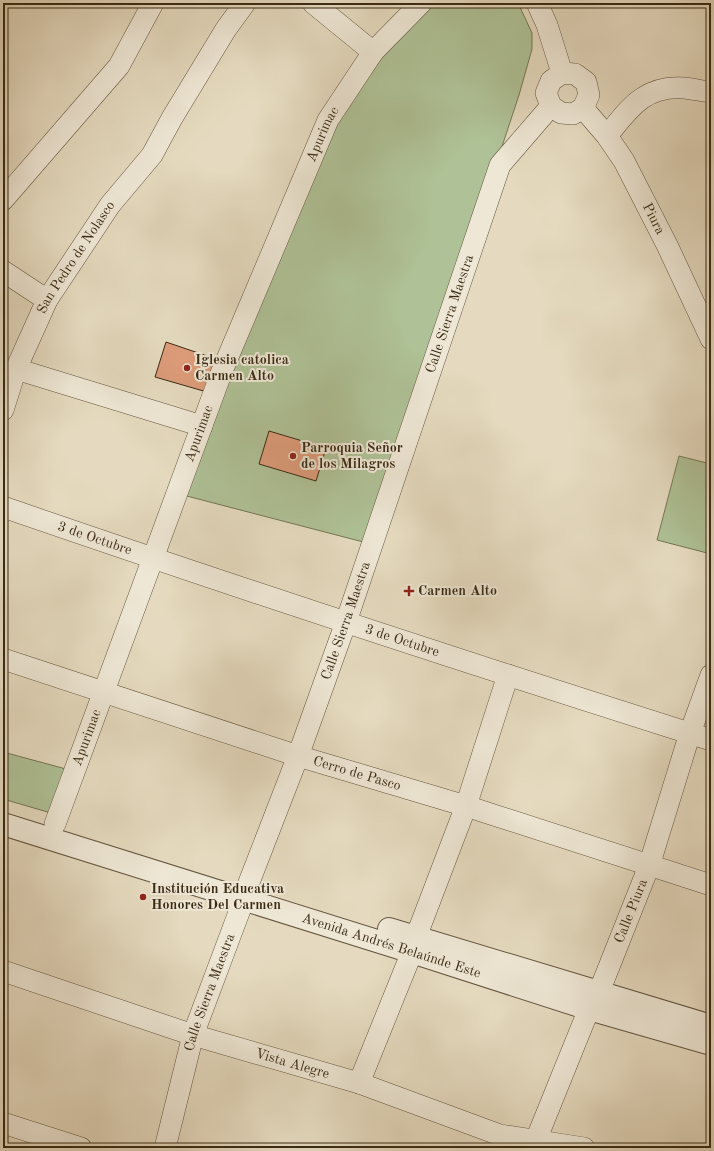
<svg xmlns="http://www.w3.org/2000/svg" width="714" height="1151" viewBox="0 0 714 1151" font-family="'Old Standard TT',serif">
<rect width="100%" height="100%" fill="#e5dabf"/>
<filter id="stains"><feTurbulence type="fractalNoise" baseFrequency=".005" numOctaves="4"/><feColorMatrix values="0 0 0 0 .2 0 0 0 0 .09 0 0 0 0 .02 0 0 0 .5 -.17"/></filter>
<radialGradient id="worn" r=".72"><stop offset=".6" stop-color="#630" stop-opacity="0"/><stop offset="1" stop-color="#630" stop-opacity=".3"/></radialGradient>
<g fill="#afc196" stroke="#747655">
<polygon points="423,3 518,3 532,33 532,49 519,95 371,544 179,494 328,121"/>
<polygon points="679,456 711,464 711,554 657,540"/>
<polygon points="3,752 66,769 51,813 3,799"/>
</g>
<g fill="#dd9c7a" stroke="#3a2a14">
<polygon points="166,342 219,360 207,392 155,377"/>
<polygon points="269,431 326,448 316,481 259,464"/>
</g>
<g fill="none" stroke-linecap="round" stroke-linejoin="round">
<defs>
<g id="minor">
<polyline points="313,3 373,52"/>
<polyline points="537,3 547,25 562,73"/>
<polygon points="562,73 575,74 586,82 589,95 583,108 573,114 561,113 551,106 546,93 551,81"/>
<path id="s1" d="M 583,108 L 607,136 L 624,161 L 667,245 L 711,339"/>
<path d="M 607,136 C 629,109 644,85 684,88 C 693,89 702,91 711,92"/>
<polyline points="3,200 119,66 153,3"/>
<polyline points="3,271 47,300"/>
<polyline points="16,369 202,426"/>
<path id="s2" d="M 3,410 L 16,369 L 47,300 L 110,205 L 152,155 L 172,118 L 226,29 L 245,3"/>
<path id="s3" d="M 3,507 C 238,588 474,665 711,740"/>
<path id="s4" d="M 3,659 L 298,756 L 466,806 L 711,885"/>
<path id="s5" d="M 55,824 L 222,371 L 328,120 L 373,52 L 421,3"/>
<polyline points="416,937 466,806 508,675"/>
<path id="s6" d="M 3,971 L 193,1035 L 359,1083 L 500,1135 L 584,1148"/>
<polyline points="359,1083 412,952"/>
<polyline points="3,1123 81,1148"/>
<path id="s7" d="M 536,1140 L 589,1009 L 599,992 L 649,866 L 690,733 L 711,675"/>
<path id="s8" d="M 165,1148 L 193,1035 L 244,899 L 248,885 L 298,756 L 346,622 L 500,165 L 551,106"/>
</g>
<g id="tertiary">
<path id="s9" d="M 3,824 L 412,952 L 589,1009 L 711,1044"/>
<polyline points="389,929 711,1026"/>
</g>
</defs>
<use href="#minor" stroke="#65563f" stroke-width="22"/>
<use href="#tertiary" stroke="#65563f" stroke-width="24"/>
<use href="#minor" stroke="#eee7d5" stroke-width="21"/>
<use href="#tertiary" stroke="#eee7d5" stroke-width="22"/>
</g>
<g fill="#8f2418" stroke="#eee7d5" stroke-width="1.5">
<circle cx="187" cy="368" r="4"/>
<circle cx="293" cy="456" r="4"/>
<path d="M407 585h4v4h4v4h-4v4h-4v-4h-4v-4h4z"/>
<circle cx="143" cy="897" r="4"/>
</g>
<g text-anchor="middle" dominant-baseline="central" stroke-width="4" stroke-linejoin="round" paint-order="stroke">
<g font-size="14" fill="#3a2a14" stroke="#eee7d5">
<text stroke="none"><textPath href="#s5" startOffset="740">Apurimac</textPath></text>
<text stroke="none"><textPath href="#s1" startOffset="132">Piura</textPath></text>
<text stroke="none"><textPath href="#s2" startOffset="170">San Pedro de Nolasco</textPath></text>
<text stroke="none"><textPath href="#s8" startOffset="882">Calle Sierra Maestra</textPath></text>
<text stroke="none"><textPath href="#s5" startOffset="416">Apurimac</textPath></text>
<text stroke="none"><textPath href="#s3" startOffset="97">3 de Octubre</textPath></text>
<text stroke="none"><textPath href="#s8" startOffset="558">Calle Sierra Maestra</textPath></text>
<text stroke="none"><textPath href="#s3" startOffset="421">3 de Octubre</textPath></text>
<text stroke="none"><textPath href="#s5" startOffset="92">Apurimac</textPath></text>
<text stroke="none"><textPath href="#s4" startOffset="372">Cerro de Pasco</textPath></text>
<text stroke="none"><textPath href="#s7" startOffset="248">Calle Piura</textPath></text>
<text stroke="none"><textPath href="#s9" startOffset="407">Avenida Andrés Belaúnde Este</textPath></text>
<text stroke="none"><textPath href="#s8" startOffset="162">Calle Sierra Maestra</textPath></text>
<text stroke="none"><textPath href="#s6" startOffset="304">Vista Alegre</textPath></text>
</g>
<g font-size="14" font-weight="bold" fill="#3a2a14" stroke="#eee7d5" text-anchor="start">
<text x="195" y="360">Iglesia catolica<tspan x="195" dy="16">Carmen Alto</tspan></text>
<text x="301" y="448">Parroquia Señor<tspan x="301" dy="16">de los Milagros</tspan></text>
<text x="418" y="591">Carmen Alto</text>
<text x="151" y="889">Institución Educativa<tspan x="151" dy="16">Honores Del Carmen</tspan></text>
</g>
</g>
<rect width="714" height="1151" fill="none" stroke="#e5dabf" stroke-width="16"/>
<rect x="4" y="4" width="706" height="1143" fill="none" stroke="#3a2a14" stroke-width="2"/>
<rect x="8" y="8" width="698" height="1135" fill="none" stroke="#3a2a14"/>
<rect width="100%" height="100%" filter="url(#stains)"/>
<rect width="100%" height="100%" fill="url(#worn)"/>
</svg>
